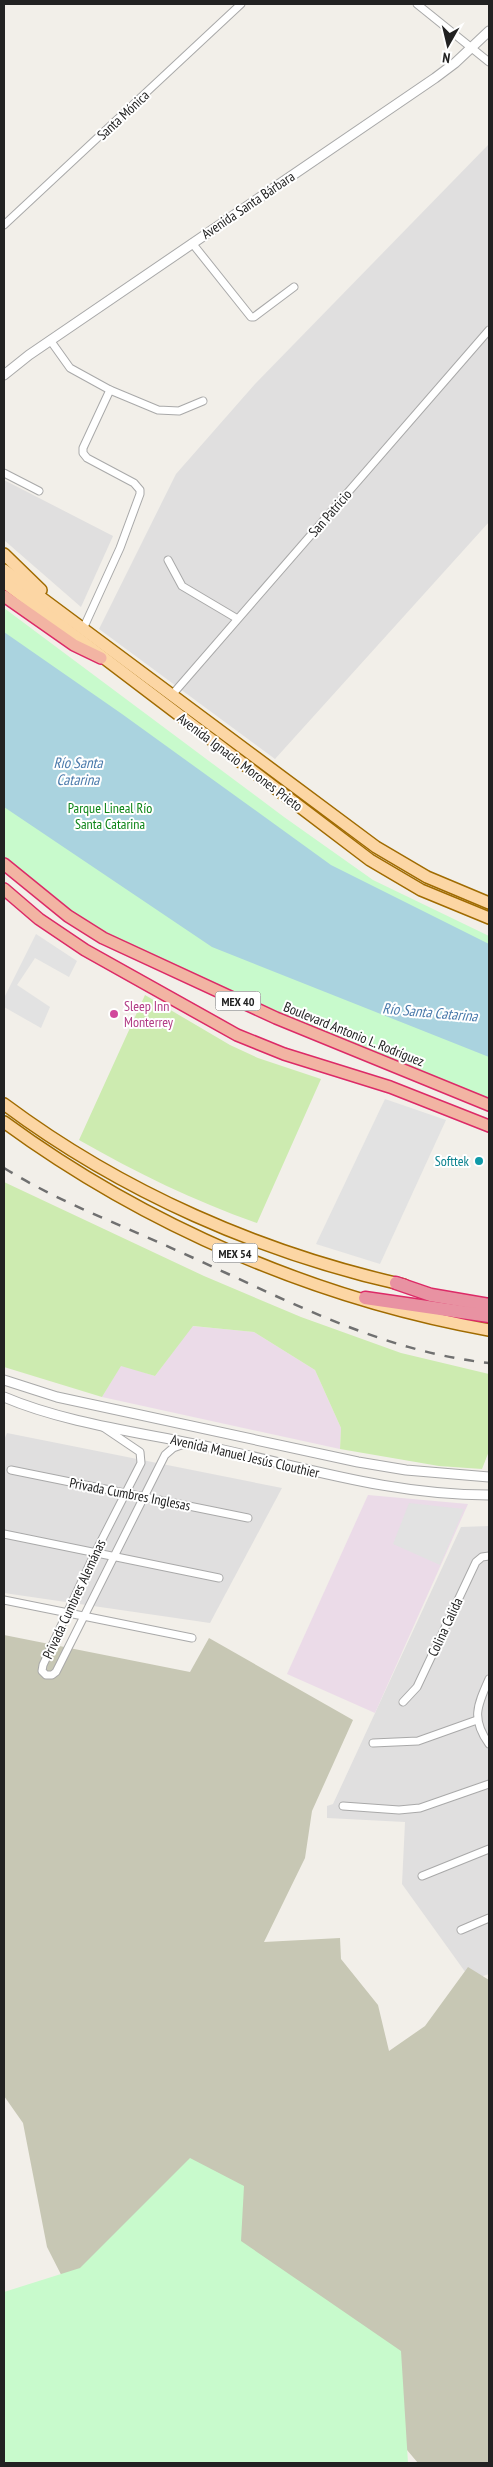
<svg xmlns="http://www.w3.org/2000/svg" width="493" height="2467" viewBox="0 0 493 2467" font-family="'PT Sans Narrow',sans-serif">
<rect width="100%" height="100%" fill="#f2efe9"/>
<g fill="#e0dfdf">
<polygon points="489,144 489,522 275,759 99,629 176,474 255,384"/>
<polygon points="4,480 113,536 81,607 4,540"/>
<polygon points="7,1433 282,1488 210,1623 4,1593 4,1440"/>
<polygon points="489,1526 489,1974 471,1980 402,1884 405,1822 327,1818 327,1806 333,1804 461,1527"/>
</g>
<g fill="#ebdbe8">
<polygon points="192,1326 254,1332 315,1370 341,1428 340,1449 102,1397 121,1365 155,1376"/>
<polygon points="368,1495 468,1504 375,1713 287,1674"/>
</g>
<polygon fill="#c7c7b4" points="4,1635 190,1672 209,1638 353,1720 312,1811 305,1858 264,1942 340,1938 341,1959 378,2005 389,2051 425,2026 468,1967 489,1980 489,2463 418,2463 396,2437 78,2308 47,2247 23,2123 4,2096"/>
<g fill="#cdebb0">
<path d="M 145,995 L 230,1045 L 258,1058 L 321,1079 L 257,1223 C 194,1201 137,1173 79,1140 Z"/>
<polygon points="4,1182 204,1276 301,1317 401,1353 489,1374 489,1451 482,1469 439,1466 340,1449 341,1428 315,1370 254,1332 193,1326 155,1376 121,1366 102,1397 4,1367"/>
</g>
<g fill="#c8facc">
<polygon points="4,608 284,817 373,880 489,936 489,1104 271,1016 76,920 4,861"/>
<polygon points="190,2158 244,2186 241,2241 401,2351 408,2463 4,2463 4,2292 80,2268"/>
</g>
<g fill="#e2e2e2">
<polygon points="36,934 77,961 69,977 35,958 17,985 50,1007 41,1028 4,1007 4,998"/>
<polygon points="385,1099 446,1120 380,1264 316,1244"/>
<polygon points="409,1503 464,1509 440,1565 393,1544"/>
</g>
<polygon fill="#aad3df" points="4,632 122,714 331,865 489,944 489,1057 212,947 4,807"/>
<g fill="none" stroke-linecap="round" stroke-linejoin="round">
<defs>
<g id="minor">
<polyline points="417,4 489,62"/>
<polyline points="4,225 241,4"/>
<polyline points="192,243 251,317 254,317 294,287"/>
<polyline points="50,340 70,368 110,390 158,410 179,411 203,401"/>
<polyline points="4,473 39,491"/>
<polyline points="168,560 182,586 236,618"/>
<polyline points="83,629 120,548 140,494 140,490 134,483 87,458 83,453 83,448 110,390"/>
<polyline points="171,696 489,330"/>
<polyline points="103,1427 140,1452 141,1463 95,1553 43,1665 42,1671 46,1675 52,1675 56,1672 165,1455 173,1448 187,1443"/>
<polyline points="11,1470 248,1518"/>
<polyline points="4,1534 219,1578"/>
<polyline points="4,1600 192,1638"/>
<path d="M 489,1679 C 477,1706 471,1719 489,1744"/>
<polyline points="403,1702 417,1687 476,1562 482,1557 489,1556"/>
<polyline points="373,1743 418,1741 477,1720"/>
<polyline points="343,1806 399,1810 420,1808 489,1784"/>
<polyline points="422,1876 489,1849"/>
<polyline points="461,1930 489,1918"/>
</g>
<g id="tertiary">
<polyline points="4,375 29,355 435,78 455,63 489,31"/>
<polyline points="4,1380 57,1397 358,1462 406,1470 489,1477"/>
<path d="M 4,1397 C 67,1424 146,1433 214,1448 C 308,1468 391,1495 489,1495"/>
</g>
<g id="primary">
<polyline points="4,554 41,590"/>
<polyline points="4,570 376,847 427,877 489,903"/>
<polyline points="4,582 370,860 421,890 489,918"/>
<path d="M 4,1104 C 122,1192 261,1253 404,1285"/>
<path d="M 4,1122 C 146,1226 316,1299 489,1330"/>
</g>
<g id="trunk">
<polyline points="4,596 74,645 101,658"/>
<polyline points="4,864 68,916 103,938 276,1018 489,1105"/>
<polyline points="4,889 39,919 85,950 237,1035 284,1054 390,1087 489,1126"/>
</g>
<g id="motorway">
<polyline points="396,1283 431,1295 489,1305"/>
<polyline points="365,1298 489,1316"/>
</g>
</defs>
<use href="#minor" stroke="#a9a9a9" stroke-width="9"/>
<use href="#tertiary" stroke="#a9a9a9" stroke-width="11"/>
<use href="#primary" stroke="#a06b00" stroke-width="14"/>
<use href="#trunk" stroke="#dc2a67" stroke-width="14"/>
<use href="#motorway" stroke="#dc2a67" stroke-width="15"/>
<use href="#minor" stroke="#fff" stroke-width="7"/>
<use href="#tertiary" stroke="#fff" stroke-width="9"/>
<use href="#primary" stroke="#fcd6a4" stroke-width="11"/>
<use href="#trunk" stroke="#f2b4a3" stroke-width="11"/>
<use href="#motorway" stroke="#e892a2" stroke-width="12"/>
<path stroke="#707070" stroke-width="2.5" stroke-dasharray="10 10" stroke-linecap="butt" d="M 4,1168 C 59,1202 119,1224 178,1251 C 279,1296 378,1351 489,1363"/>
</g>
<circle fill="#d1479c" stroke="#fff" stroke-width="2" cx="114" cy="1014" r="5"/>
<circle fill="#0f9aa8" stroke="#fff" stroke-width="2" cx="479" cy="1161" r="5"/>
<g text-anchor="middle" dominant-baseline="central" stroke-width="4" stroke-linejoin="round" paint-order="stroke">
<g fill="#fff" stroke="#646464" stroke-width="1">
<rect x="215.5" y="991.5" width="45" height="19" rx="4"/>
<rect x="212.5" y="1243.5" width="45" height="19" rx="4"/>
</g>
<g font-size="12" font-weight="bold" fill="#222">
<text x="238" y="1001">MEX 40</text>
<text x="235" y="1253">MEX 54</text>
</g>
<g font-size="14" fill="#222" stroke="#fff">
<text transform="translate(123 115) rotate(-43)">Santa Mónica</text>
<text transform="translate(248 205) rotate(-34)">Avenida Santa Bárbara</text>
<text transform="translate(330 513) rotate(-49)">San Patricio</text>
<text transform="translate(240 762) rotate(37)">Avenida Ignacio Morones Prieto</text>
<text transform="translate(354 1034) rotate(22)">Boulevard Antonio L. Rodríguez</text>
<text transform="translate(245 1456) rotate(13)">Avenida Manuel Jesús Clouthier</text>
<text transform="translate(130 1494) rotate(11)">Privada Cumbres Inglesas</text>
<text transform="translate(74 1599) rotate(-65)">Privada Cumbres Alemánas</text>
<text transform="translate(445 1627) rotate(-65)">Colina Calida</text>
</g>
<g font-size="14" fill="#0c8416" stroke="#fff">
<text x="110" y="808">Parque Lineal Río<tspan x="110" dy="16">Santa Catarina</tspan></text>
</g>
<g font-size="14" fill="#b23c85" stroke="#fff" text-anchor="start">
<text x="124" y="1006">Sleep Inn<tspan x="124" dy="16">Monterrey</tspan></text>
</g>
<g font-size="14" fill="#0d838f" stroke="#fff" text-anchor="end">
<text x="469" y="1161">Softtek</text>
</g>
<g font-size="15" font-style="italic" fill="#4a7aab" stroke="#fff">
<text x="78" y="762">Río Santa<tspan x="78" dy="17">Catarina</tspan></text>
<text transform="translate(430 1012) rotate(5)">Río Santa Catarina</text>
</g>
</g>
<rect width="493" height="2467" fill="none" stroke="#222222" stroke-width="10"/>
<g transform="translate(448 45) rotate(188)" stroke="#ffffff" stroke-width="4" paint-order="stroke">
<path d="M0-4L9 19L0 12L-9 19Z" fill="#222222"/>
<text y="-8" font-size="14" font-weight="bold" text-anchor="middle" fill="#222222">N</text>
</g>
</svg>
